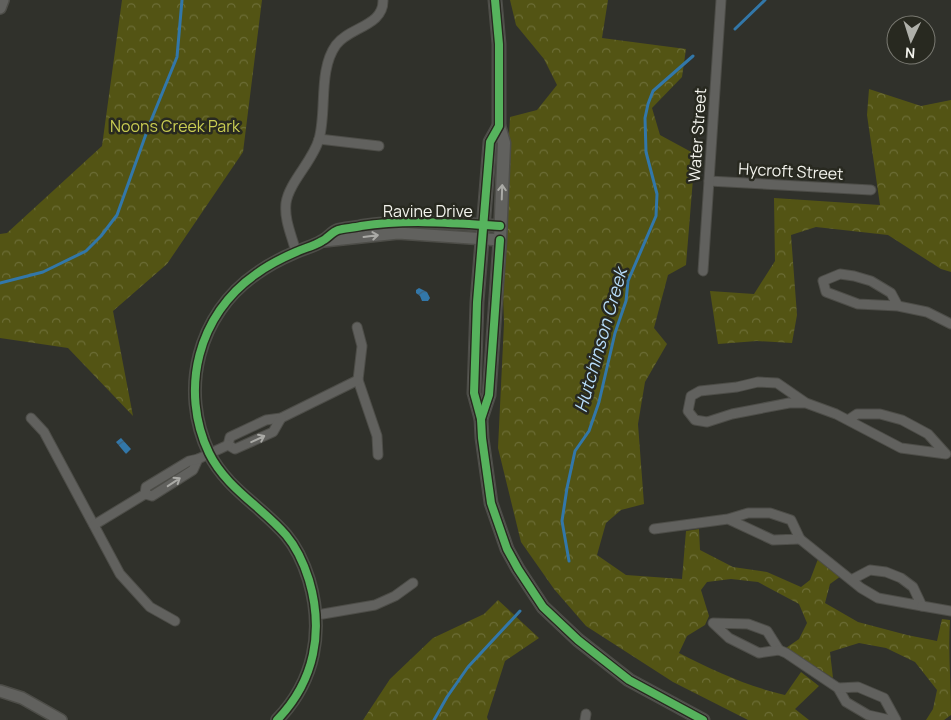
<svg xmlns="http://www.w3.org/2000/svg" width="951" height="720" viewBox="0 0 951 720" font-family="Manrope,sans-serif">
<defs>
<pattern id="forest-crowns" width="20" height="18" patternUnits="userSpaceOnUse" patternTransform="scale(1.25)"><rect width="20" height="18" fill="#535414"/><path d="M2 6a3 3 0 1 1 6 0M12 15a3 3 0 1 1 6 0" fill="none" stroke="#6c6d36"/></pattern>
<pattern id="water-waves" width="16" height="10" patternUnits="userSpaceOnUse" patternTransform="scale(1.25)"><rect width="16" height="10" fill="#3277a9"/><path d="M0 5q4-4 8 0t8 0" fill="none" stroke="#3e6078"/></pattern>
</defs>
<rect width="100%" height="100%" fill="#30312b"/>
<g fill="url(#forest-crowns)">
<polygon points="122,0 262,0 243,152 167,264 113,311 133,416 68,348 0,338 0,234 7,233 102,146"/>
<path d="M 510,0 L 608,0 L 602,38 L 686,49 L 682,77 L 652,108 L 660,135 L 695,154 L 686,265 L 668,275 L 654,328 L 667,344 L 645,382 L 638,424 L 644,504 L 621,510 L 606,523 L 597,555 L 626,575 L 682,579 L 686,531 L 699,529 L 700,550 L 733,567 L 767,572 L 801,587 L 810,580 L 818,559 L 841,576 L 830,584 L 825,603 L 858,622 L 907,635 L 937,641 L 942,619 L 950,620 C 948,652 951,683 951,715 L 944,720 L 926,720 L 933,709 L 937,690 L 915,662 L 886,648 L 859,643 L 830,652 L 833,678 L 786,648 L 799,639 L 807,623 L 799,604 L 758,582 L 731,579 L 707,582 L 701,590 L 709,616 L 705,625 L 687,636 L 679,653 C 717,672 744,685 785,695 L 801,672 L 819,686 L 795,709 L 809,720 L 748,720 L 673,682 L 586,626 L 554,589 L 521,542 L 498,448 L 504,323 L 502,266 L 510,117 L 537,110 L 557,85 L 544,59 L 516,25 Z"/>
<polygon points="869,89 921,106 951,100 951,272 941,269 888,235 816,227 791,235 797,315 792,343 757,341 718,344 710,291 754,294 775,261 774,198 880,205 867,115"/>
<polygon points="498,600 539,638 505,661 487,717 488,720 363,720 390,679 433,638 484,614"/>
</g>
<g fill="url(#water-waves)">
<polygon points="419,288 427,292 430,298 428,301 422,301 420,296 416,293 416,290"/>
<polygon points="121,438 131,449 126,454 116,442"/>
</g>
<g fill="none" stroke-linecap="round" stroke-linejoin="round">
<g stroke="#3277a9" stroke-width="3">
<polyline points="735,29 765,0"/>
<polyline points="0,283 43,272 86,251 101,236 117,215 150,123 177,57 182,0"/>
<polyline points="569,561 562,521 567,488 575,451 589,431 599,402 615,333 626,301 628,281 656,216 657,194 646,152 645,118 648,104 653,91 693,56"/>
<polyline points="434,720 447,697 468,667 520,611"/>
</g>
<defs>
<g id="minor">
<polyline points="319,139 379,146"/>
<polyline points="709,181 871,190"/>
<path d="M 296,252 C 292,236 284,220 286,203 C 289,182 313,161 319,139 C 327,111 318,70 336,45 C 349,27 384,26 383,0"/>
<polyline points="703,271 721,0"/>
<polyline points="898,306 891,293 871,281 854,276 840,274 823,281 826,292 858,304 898,306 927,312 951,324"/>
<polyline points="357,327 362,346 358,380 377,436 378,455"/>
<polyline points="806,403 777,383 758,382 737,387 700,391 691,396 688,411 695,420 707,422 732,414 789,403 806,403 836,414 901,448 946,454 928,434 902,420 880,414 857,414 848,420"/>
<polyline points="31,418 44,432 120,574 150,607 175,621"/>
<polyline points="228,445 230,437 266,420 281,418 358,380"/>
<polyline points="228,445 235,449 273,432 281,418"/>
<polyline points="145,494 152,496 193,470 198,459"/>
<polyline points="94,525 145,494 146,487 189,461 198,459 228,445"/>
<polyline points="654,529 728,519 748,513 770,513 791,520 800,539 773,540 728,519"/>
<polyline points="800,539 861,588 878,598 922,606 913,587 901,578 886,572 870,570 851,580"/>
<polyline points="922,606 951,611"/>
<polyline points="317,615 375,605 395,596 413,583"/>
<polygon points="713,623 748,624 767,631 779,650 759,653 729,638"/>
<polyline points="779,650 786,653 838,688 846,702 868,715 890,720"/>
<polyline points="838,688 858,687 884,698 896,720"/>
<polyline points="585,720 586,714"/>
</g>
<g id="tertiary">
<polyline points="0,8 3,0"/>
<polyline points="324,241 398,233 500,240"/>
<polyline points="0,691 22,698 61,720"/>
<path d="M 277,720 C 315,681 324,631 309,580 C 304,564 297,548 286,535 C 262,507 226,488 209,453 C 179,390 198,314 256,274 C 268,265 282,258 296,252 C 305,248 314,246 322,241 C 327,239 332,232 338,230 C 344,228 353,228 361,226 C 407,219 454,223 500,226"/>
</g>
<g id="secondary">
<polyline points="499,126 490,142 477,302 474,393 481,419 482,438 491,503 507,549 518,569 543,607 578,640 629,680 703,720"/>
<polyline points="481,419 489,395 500,240 504,143 499,126 499,44 495,0"/>
</g>
</defs>
<use href="#minor" stroke="#4d4d48" stroke-width="11"/>
<use href="#tertiary" stroke="#4d4d48" stroke-width="14"/>
<use href="#secondary" stroke="#4d4d48" stroke-width="15"/>
<use href="#minor" stroke="#61615e" stroke-width="9"/>
<use href="#tertiary" stroke="#61615e" stroke-width="11"/>
<use href="#secondary" stroke="#61615e" stroke-width="12"/>
<defs>
<g id="cycleway">
<polyline points="495,0 499,44 499,126 490,142 477,302 474,393 481,419 482,438 491,503 507,549 518,569 543,607 578,640 629,680 703,720"/>
<polyline points="481,419 489,395 500,240"/>
<path d="M 277,720 C 315,681 324,631 309,580 C 304,564 297,548 286,535 C 262,507 226,488 209,453 C 179,390 198,314 256,274 C 268,265 282,258 296,252 C 305,248 314,246 322,241 C 327,239 332,232 338,230 C 344,228 353,228 361,226 C 407,219 454,223 500,226"/>
</g>
</defs>
<use href="#cycleway" stroke="#282920" stroke-width="11"/>
<use href="#cycleway" stroke="#56b35d" stroke-width="8"/>
</g>
<defs><path id="oneway-shaft" d="M-6 0H5M1.5-3L5.5 0L1.5 3" fill="none" stroke-width="1.6" stroke-linecap="round" stroke-linejoin="round" transform="scale(1.25)"/></defs>
<g stroke="#aaaaa6">
<use href="#oneway-shaft" transform="translate(502 192) rotate(-88)"/>
<use href="#oneway-shaft" transform="translate(371 236) rotate(-7)"/>
<use href="#oneway-shaft" transform="translate(258 439) rotate(-25)"/>
<use href="#oneway-shaft" transform="translate(174 482) rotate(-33)"/>
</g>
<g text-anchor="middle" dominant-baseline="central" stroke-width="5" stroke-linejoin="round" paint-order="stroke">
<g font-size="16" fill="#c9cc52" stroke="#282920">
<text x="175" y="126">Noons Creek Park</text>
</g>
<g font-size="16" fill="#f4f4ee" stroke="#282920">
<text transform="translate(697 135) rotate(-86)">Water Street</text>
<text transform="translate(791 171) rotate(3)">Hycroft Street</text>
<text x="428" y="211">Ravine Drive</text>
</g>
<g font-size="18" font-style="italic" fill="#b7dcfa" stroke="#282920">
<text transform="translate(600 340) rotate(-74)">Hutchinson Creek</text>
</g>
</g>
<g transform="translate(911 40) rotate(184)"><circle r="24" fill="#282920" stroke="#7a7a72"/>
<path d="M0-4L9 19L0 12L-9 19Z" fill="#afb0aa"/>
<text y="-8" font-size="14" font-weight="bold" text-anchor="middle" fill="#f4f4ee">N</text>
</g>
</svg>
